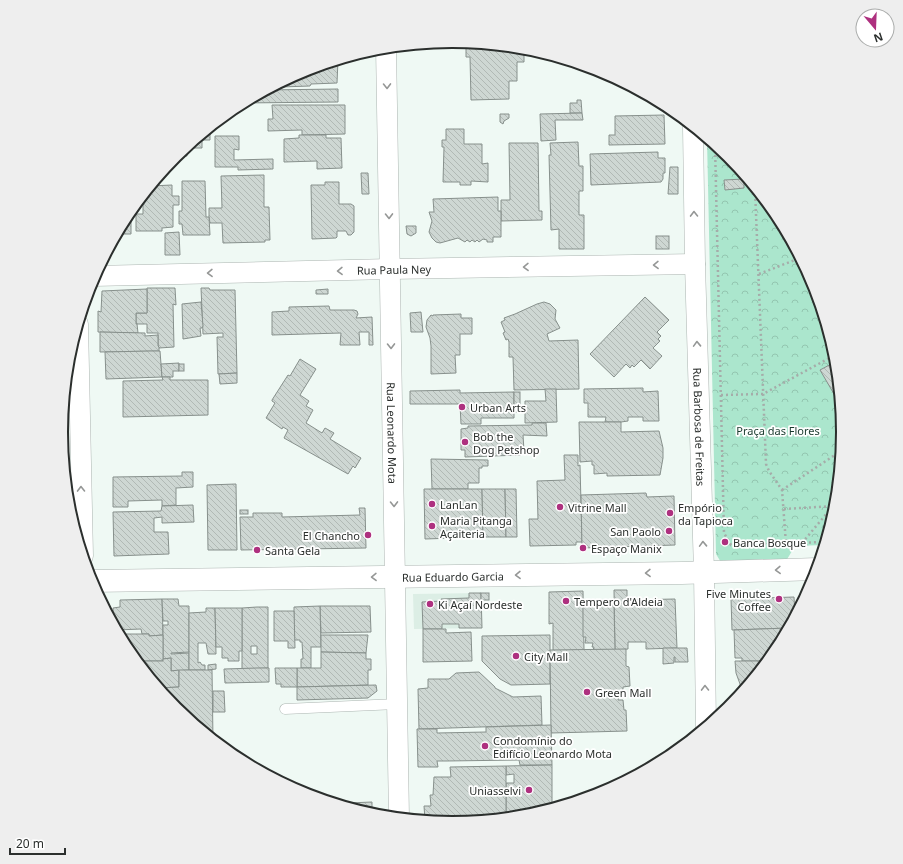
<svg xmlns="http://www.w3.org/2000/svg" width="903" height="864" viewBox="0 0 903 864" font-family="'Noto Sans',sans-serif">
<defs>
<pattern id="park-crowns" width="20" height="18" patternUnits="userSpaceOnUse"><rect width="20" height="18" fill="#abe6cd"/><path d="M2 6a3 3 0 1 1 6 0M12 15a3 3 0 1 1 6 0" fill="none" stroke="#93c6b0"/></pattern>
<pattern id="building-back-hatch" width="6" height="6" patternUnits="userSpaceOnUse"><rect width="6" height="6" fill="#ced7d3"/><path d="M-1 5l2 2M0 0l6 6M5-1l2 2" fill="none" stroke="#b1b9b5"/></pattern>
</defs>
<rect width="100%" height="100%" fill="#eff9f4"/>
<polygon fill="#dceee5" points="481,593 482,628 414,629 413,594"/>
<polygon fill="url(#park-crowns)" points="707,139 728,156 777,215 813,283 835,356 842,432 835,509 824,545 795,546 786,561 722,564 716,554"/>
<g fill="url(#building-back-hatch)" stroke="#87908c" fill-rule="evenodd">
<polygon points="466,42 524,48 524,62 517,62 517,81 509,81 509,99 471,100 470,57 466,57"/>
<polygon points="338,60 337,83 311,84 310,86 280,87 279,83 302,71"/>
<polygon points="338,89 338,102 242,103 265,90"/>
<polygon points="577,100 581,100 582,113 570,113 570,103 577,103"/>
<polygon points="272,105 345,105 345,134 302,135 302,130 268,131 268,119 273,119"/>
<polygon points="582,113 583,120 555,120 556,140 541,141 540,114"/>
<polygon points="500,114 509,114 509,118 504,121 503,124 500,122"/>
<polygon points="664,115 665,144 609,145 609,135 615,135 615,116"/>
<polygon points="446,129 464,129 464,144 482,144 482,164 488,163 488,182 471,181 471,185 460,185 460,182 443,182 444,147 442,147 442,140 446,140"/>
<polygon points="202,133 210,133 210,140 202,140 202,148 187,148 187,156 175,156"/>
<polygon points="299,135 326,135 326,138 341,138 342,168 317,169 317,161 284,162 284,139 299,138"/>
<polygon points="215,136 239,136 239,150 234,149 234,160 273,159 273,169 238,170 238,167 215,167"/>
<polygon points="578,142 579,166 583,166 583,191 579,191 579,215 584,215 584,249 559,249 559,229 551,230 549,155 551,155 550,143"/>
<polygon points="509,143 538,143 539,211 542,211 542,220 501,221 501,200 510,200"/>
<polygon points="658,152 658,158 665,158 665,173 663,173 663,179 661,182 591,185 590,154"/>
<polygon points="670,167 678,167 678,194 668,194"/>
<polygon points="361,173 368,173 369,194 362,194"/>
<polygon points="264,175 264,207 269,207 270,240 265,240 265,242 223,243 222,223 210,223 209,217 209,208 222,208 221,176"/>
<polygon points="744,179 744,188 725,190 724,180"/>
<polygon points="182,181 205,181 206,217 209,217 210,235 183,235 182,224 179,224 179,211 182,211"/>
<polygon points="325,182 339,182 339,204 351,204 354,206 354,232 351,235 348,235 346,231 337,231 337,237 336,238 312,239 311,185 325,185"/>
<polygon points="172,185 172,196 179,196 179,205 173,205 173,227 162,228 162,231 136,231 136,214 143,214 143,195 150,186"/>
<polygon points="498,197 498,211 501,211 501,237 493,237 493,242 487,242 487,240 483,239 479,242 477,240 475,242 472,240 470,242 467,240 465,242 458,238 440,243 436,242 432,238 429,232 432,221 429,212 434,212 433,199"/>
<polygon points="128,212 131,212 131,234 116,234"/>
<polygon points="406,226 416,226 416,233 411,236 407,234"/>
<polygon points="179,232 180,255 165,255 165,233"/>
<rect x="656" y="236" width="13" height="13"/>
<polygon points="147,288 175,288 176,305 173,304 174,347 159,348 159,347 158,346 158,333 147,333 147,324 136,324 136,313 147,313"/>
<polygon points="201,288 209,288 210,290 235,290 237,373 218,374 217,337 223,337 223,333 203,334"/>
<polygon points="147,289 147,313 136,313 136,324 137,324 138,333 98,332 98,311 101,312 102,291"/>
<polygon points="328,289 328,294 316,294 316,290"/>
<polygon points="645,297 669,320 657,332 661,336 658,339 660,341 653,348 662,356 650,369 641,360 634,367 632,365 630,368 626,364 614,377 590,354"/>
<polygon points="201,302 203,326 202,328 200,328 201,336 183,339 182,304"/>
<polygon points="544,302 550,304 556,310 555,319 560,328 547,334 549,341 578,340 579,389 514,390 513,357 509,357 509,342 508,339 506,340 503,333 505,332 501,322 505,320 504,318 515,314 537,304"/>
<polygon points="329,306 330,310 354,310 357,311 358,314 356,318 372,317 373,345 369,345 369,332 359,332 360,345 340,345 341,333 272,335 272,312 289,311 289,307"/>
<polygon points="421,312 423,332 411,332 410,313"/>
<polygon points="461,314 461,318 472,318 472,334 460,334 460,355 455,355 456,373 431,374 431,346 430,338 426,327 427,320 431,315 433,316 433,315"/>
<polygon points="100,332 145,333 145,336 158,335 158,346 159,347 159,351 100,352"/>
<polygon points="150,351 160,351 162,377 106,379 105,352"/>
<polygon points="300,359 316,369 300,395 309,401 306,406 313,410 306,423 322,433 325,428 334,433 330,439 361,458 355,468 353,466 348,474 284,438 288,430 283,427 282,429 266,418 275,403 272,401 272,400 288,375 290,376"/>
<polygon points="835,362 836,363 839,398 836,393 834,394 820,370"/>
<polygon points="179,363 179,371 173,371 173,377 162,377 161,364"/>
<rect x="179" y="364" width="5" height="7"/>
<polygon points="237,373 237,383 220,384 219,374"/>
<polygon points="162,377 170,377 170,380 208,380 208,415 123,417 123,381 163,380"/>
<polygon points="643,388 643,392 658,391 659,421 643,421 643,417 628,417 628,421 621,422 605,422 606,417 588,417 588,403 584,403 584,389"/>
<polygon points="545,389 556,389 557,422 525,423 525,401 546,401"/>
<polygon points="460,390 460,393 514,392 514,418 481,418 481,424 461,424 460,404 410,404 410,391"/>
<rect x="514" y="392" width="6" height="20"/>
<polygon points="579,422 621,422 621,432 659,431 663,448 663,458 660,475 607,476 607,473 594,474 594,465 592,465 592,461 580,462"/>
<polygon points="532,423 546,423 547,436 523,435 524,451 521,451 521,455 465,457 465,450 461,450 461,429 468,428 468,426 532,425"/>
<polygon points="564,455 578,455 578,466 580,465 582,542 576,542 576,545 530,546 529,519 538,519 537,481 565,480"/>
<polygon points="431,459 488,460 488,466 482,466 482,468 479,468 479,483 468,483 468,489 432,489"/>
<polygon points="182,472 193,472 193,487 176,488 176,505 162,506 162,500 128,501 128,507 113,507 113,477 182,476"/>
<polygon points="236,484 237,550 208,550 207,485"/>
<polygon points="424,489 482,489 483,537 425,539"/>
<polygon points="482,489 505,489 506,537 483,537"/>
<polygon points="505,489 516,489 517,537 506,537"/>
<polygon points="646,493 647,497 674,496 675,545 582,548 581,495"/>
<polygon points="193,505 194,522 162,523 162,517 154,518 154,532 168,532 169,554 114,556 113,512 161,511 162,506"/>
<polygon points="359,508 365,508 366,548 241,550 240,517 253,517 253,513 282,513 282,517 360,515"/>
<rect x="240" y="510" width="8" height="4"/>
<polygon points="614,590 627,590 627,600 675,599 677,648 646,649 646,642 628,642 628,649 615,650"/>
<polygon points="583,591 584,650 553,651 553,623 549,624 549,592"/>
<polygon points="469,593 481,593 482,628 459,628 459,624 442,624 442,629 423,629 422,602 441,601 441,599 469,598"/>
<rect x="481" y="593" width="8" height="7"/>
<polygon points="794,597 795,614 788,628 732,630 731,599"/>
<polygon points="162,599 163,635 149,636 149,634 142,634 141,629 116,630 114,625 113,608 120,607 120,600"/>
<polygon points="162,599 178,599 179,606 189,606 189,652 171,653 171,654 189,653 189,670 171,671 171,658 163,659 163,625 168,625 168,621 163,621"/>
<polygon points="583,603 605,604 605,605 614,605 615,650 593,650 594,647 592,647 593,643 585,643 586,637 583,637"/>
<polygon points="795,603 802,603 795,614"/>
<polygon points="320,606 370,606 371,632 321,633"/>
<polygon points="320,606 321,647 311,647 311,668 301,668 301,659 303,659 302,642 300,642 300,640 294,640 294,607"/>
<path d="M 257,607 L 268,607 L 268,668 L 242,669 L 242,608 ZM 251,646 L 257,646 L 257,654 L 251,654 Z"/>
<polygon points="206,608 215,608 216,654 208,654 206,643 198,643 198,663 200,662 202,665 205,665 205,670 189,670 189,613 206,612"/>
<polygon points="215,608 242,608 242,651 239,651 239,661 228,661 228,658 222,658 222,647 216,647"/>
<polygon points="274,611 294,611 295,648 288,648 288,641 274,641"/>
<polygon points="788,628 776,649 767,661 742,661 742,658 735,658 734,630"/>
<polygon points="423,629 446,629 446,633 471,632 472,661 423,662"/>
<polygon points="118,634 149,634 149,636 163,635 163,661 136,661 126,649"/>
<polygon points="321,635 368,635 366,653 321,652"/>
<polygon points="550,635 550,684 511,685 500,679 482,661 482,636"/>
<polygon points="663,648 687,648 688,662 675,662 675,657 674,657 674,663 663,664"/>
<polygon points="626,649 626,666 629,667 630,686 623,687 623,697 619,697 618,700 623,700 624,710 626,710 627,731 551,733 550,650"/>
<polygon points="321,652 366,653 366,659 371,659 371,670 368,670 368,685 297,687 297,668 321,668"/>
<polygon points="171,658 171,671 179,670 179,687 158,688 136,661 163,661 163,659"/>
<polygon points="735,661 767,661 741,692 740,684 736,673"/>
<polygon points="216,664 216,669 208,670 208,665"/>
<polygon points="257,668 269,668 269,682 225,683 224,669"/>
<polygon points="275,668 297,668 297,687 281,687 281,684 276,684"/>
<polygon points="179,670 212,670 213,740 175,708 158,688 179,687"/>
<polygon points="479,672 495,687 495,688 513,697 541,696 542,725 419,729 418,689 428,688 428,679 449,679 456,673"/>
<polygon points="376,685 377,691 368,698 297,700 297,687"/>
<polygon points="213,691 224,691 225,712 213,712"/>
<polygon points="551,725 552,765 520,765 519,760 446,761 437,761 438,767 418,767 417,729 437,729 437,733 486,732 486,727"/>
<polygon points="552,765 552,808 528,816 506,818 506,783 514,783 514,774 506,775 506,766"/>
<polygon points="506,766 506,818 451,823 425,820 424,806 431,806 430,795 433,795 434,777 451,777 450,767"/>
<polygon points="372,802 372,814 348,807 348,803"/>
</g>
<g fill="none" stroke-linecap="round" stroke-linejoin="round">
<defs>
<polyline id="lane" points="285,709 397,704"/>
<g id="street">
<path id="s1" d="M 386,47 L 399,818"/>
<path id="s2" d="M 693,127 L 695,264 L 704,572 L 706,727"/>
<path id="s3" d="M 94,276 L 390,269 L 695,264"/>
<polyline points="78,324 83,556"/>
</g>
<g id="secondary">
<path id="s4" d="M 90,581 L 682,573 L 817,569"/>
</g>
</defs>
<use href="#lane" stroke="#acb5b1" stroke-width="11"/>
<use href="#street" stroke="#acb5b1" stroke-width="21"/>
<use href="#secondary" stroke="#acb5b1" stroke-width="23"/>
<g stroke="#a5aca9" stroke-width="2.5" stroke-dasharray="2 3" stroke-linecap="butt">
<polyline points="715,145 724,533 731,545 825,542"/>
<polyline points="755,189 766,464 769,471 782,490 786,544"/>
<polyline points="759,274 800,258"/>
<polyline points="721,395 763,394 835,355"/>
<polyline points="782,490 841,451"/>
<polyline points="784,509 835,506"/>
<polyline points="802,543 833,506"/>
</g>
<use href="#lane" stroke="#fff" stroke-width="10"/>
<use href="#street" stroke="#fff" stroke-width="20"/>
<use href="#secondary" stroke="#fff" stroke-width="22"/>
</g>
<defs><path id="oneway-chevron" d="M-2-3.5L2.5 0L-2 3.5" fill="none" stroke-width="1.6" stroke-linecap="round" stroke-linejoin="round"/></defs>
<g stroke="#959796">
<use href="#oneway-chevron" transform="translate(387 86) rotate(89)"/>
<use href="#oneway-chevron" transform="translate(694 214) rotate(-91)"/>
<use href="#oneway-chevron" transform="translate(389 216) rotate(89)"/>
<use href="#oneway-chevron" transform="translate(656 265) rotate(179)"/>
<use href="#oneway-chevron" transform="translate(526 267) rotate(179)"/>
<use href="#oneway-chevron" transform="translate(340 271) rotate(179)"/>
<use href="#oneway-chevron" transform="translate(210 273) rotate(179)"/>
<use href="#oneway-chevron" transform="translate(697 344) rotate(-92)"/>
<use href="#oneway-chevron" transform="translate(391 346) rotate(89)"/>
<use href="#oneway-chevron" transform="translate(81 489) rotate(-91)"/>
<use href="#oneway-chevron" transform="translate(394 504) rotate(89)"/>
<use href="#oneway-chevron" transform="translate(703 544) rotate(-92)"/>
<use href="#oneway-chevron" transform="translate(778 570) rotate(178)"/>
<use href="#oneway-chevron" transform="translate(648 573) rotate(179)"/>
<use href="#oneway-chevron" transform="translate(518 575) rotate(179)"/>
<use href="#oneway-chevron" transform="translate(374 577) rotate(179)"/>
<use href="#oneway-chevron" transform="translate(705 688) rotate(-91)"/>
</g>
<g fill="#ae307f" stroke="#fff" stroke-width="1.5">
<circle cx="462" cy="407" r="4"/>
<circle cx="465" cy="442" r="4"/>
<circle cx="432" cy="504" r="4"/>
<circle cx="560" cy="507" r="4"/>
<circle cx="670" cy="513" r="4"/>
<circle cx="432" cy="526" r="4"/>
<circle cx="669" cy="531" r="4"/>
<circle cx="368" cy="535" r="4"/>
<circle cx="725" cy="542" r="4"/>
<circle cx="583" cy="548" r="4"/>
<circle cx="257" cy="550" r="4"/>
<circle cx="779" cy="599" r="4"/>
<circle cx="566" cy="601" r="4"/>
<circle cx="430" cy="604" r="4"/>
<circle cx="516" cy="656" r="4"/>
<circle cx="587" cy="692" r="4"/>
<circle cx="485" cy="746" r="4"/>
<circle cx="529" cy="790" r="4"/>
</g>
<g text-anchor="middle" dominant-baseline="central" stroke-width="3.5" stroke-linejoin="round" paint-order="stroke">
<g font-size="11" fill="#2b2f2d" stroke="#fff">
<text stroke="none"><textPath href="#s3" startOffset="300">Rua Paula Ney</textPath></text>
<text stroke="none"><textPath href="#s2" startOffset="300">Rua Barbosa de Freitas</textPath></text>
<text stroke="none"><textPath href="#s1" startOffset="386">Rua Leonardo Mota</textPath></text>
<text stroke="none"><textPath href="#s4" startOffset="363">Rua Eduardo Garcia</textPath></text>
</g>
<g font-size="11" fill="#2b2f2d" stroke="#fff" text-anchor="start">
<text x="470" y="407">Urban Arts</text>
<text x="473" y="436">Bob the<tspan x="473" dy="13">Dog Petshop</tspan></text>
<text x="440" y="504">LanLan</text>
<text x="568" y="507">Vitrine Mall</text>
<text x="678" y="507">Empório<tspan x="678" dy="13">da Tapioca</tspan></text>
<text x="440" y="520">Maria Pitanga<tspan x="440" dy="13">Açaiteria</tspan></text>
<text x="661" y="531" text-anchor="end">San Paolo</text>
<text x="360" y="535" text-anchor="end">El Chancho</text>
<text x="733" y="542">Banca Bosque</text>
<text x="591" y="548">Espaço Manix</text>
<text x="265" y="550">Santa Gela</text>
<text x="771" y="593" text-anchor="end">Five Minutes<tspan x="771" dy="13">Coffee</tspan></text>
<text x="574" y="601">Tempero d'Aldeia</text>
<text x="438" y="604">Ki Açaí Nordeste</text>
<text x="524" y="656">City Mall</text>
<text x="595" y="692">Green Mall</text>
<text x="493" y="740">Condomínio do<tspan x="493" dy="13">Edifício Leonardo Mota</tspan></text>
<text x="521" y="790" text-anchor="end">Uniasselvi</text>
</g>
<g font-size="11" fill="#193a2d" stroke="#fff">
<text x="778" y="430">Praça das Flores</text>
</g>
</g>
<path d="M0 0H903V864H0ZM68 432a384 384 0 1 1 768 0a384 384 0 1 1-768 0Z" fill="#eee" fill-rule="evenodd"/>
<path fill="none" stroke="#2b2f2d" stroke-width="2" d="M68 432a384 384 0 1 1 768 0a384 384 0 1 1-768 0Z"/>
<g transform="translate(875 28) rotate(161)"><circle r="19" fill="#ffffff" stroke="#aaacab"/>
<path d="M0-3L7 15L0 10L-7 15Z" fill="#ae307f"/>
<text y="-6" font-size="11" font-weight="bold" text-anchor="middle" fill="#2b2f2d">N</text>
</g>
<path d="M10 848v6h55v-6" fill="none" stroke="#2b2f2d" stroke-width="2"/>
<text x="16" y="848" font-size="12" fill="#2b2f2d" stroke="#ffffff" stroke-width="3" paint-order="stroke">20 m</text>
</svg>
